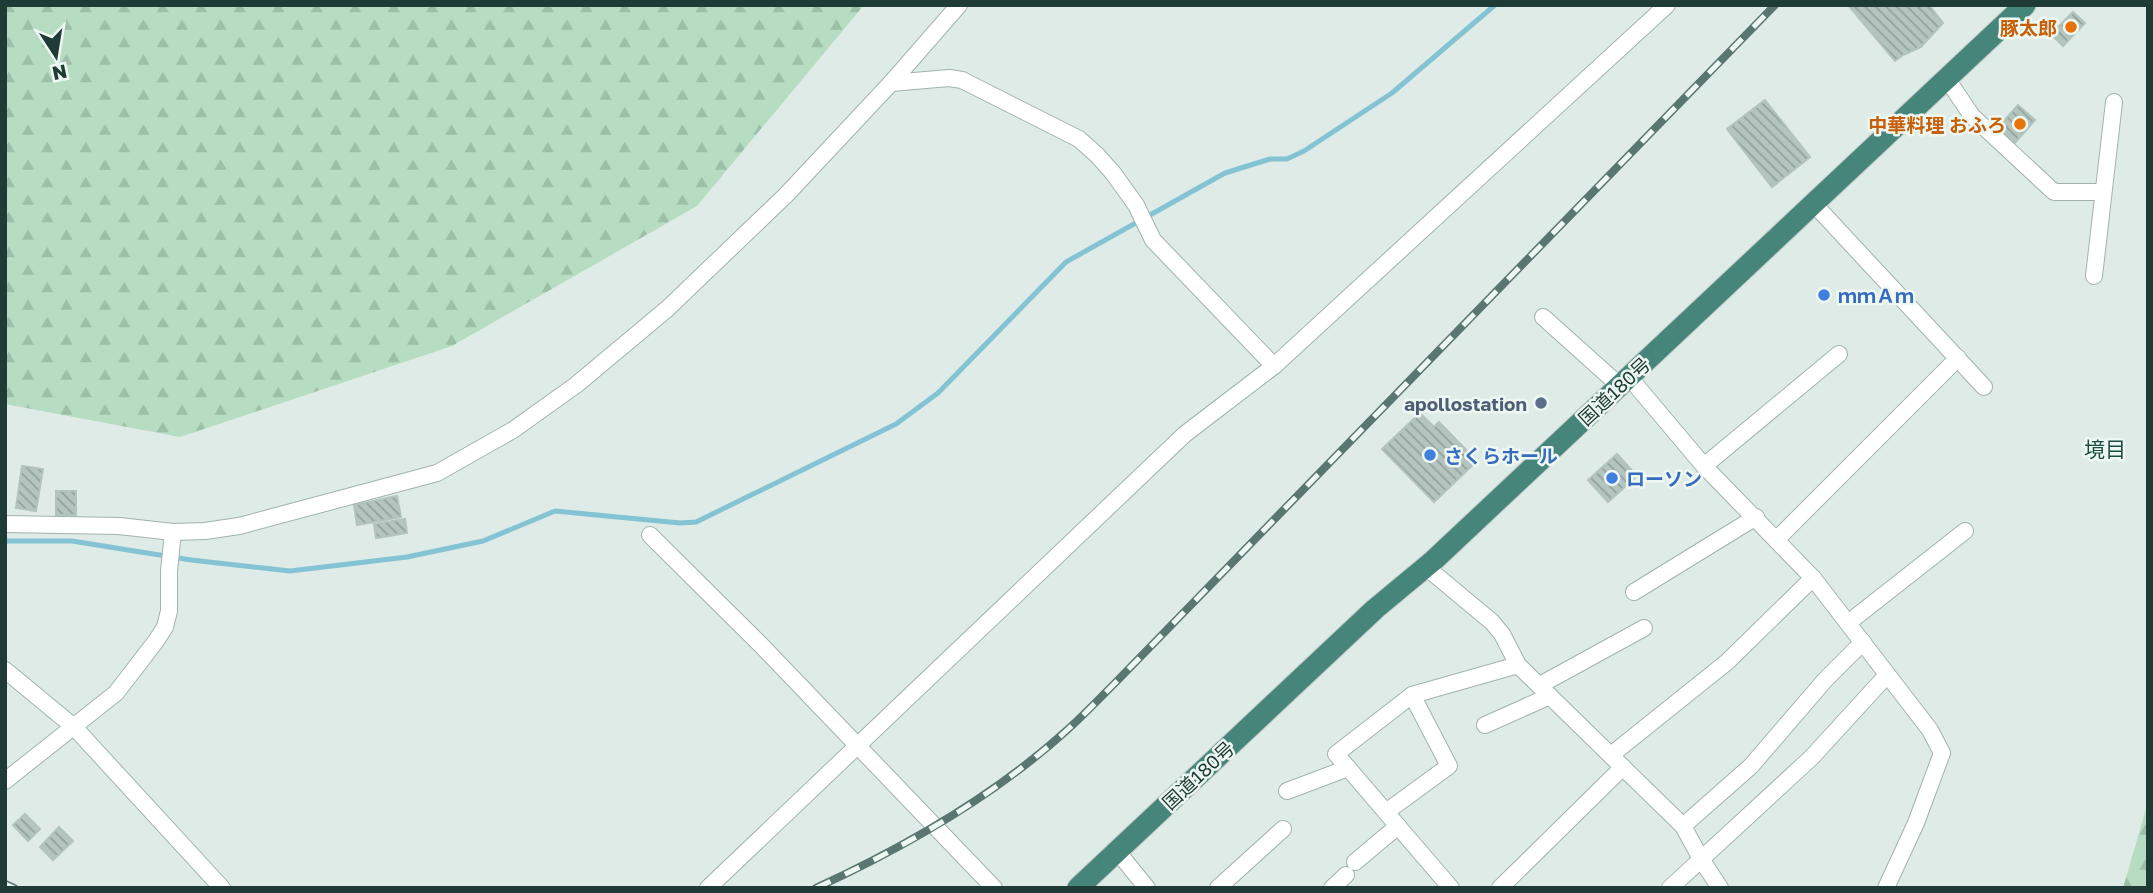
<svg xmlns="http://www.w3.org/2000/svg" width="2153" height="893" viewBox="0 0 2153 893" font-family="'Golos Text','Noto Sans JP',sans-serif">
<defs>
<pattern id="forest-firs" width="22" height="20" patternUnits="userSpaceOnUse" patternTransform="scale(1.75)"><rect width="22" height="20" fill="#b6ddc2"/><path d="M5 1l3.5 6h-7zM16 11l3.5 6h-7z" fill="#9cbfa7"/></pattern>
<pattern id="building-back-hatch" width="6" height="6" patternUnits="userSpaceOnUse" patternTransform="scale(1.75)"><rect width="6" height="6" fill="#b4c5bf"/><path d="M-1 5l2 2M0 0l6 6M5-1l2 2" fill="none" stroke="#92a19c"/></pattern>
</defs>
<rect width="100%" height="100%" fill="#deebe6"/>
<g fill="url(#forest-firs)">
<polygon points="5,5 864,5 697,206 452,346 180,437 5,404"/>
<polygon points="2148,802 2148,888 2123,888"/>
</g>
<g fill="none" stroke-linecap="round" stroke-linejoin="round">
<polyline stroke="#83c3d3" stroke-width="5" points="5,541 72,541 191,560 290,571 407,557 483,541 555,511 680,523 696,522 896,424 938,393 1066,262 1225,173 1270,159 1287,159 1304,151 1392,93 1495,5"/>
</g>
<g fill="url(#building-back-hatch)" stroke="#b1c4bd" stroke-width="2">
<polygon points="1848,5 1929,5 1943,23 1921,47 1903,55 1895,61"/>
<polygon points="2073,12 2085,23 2063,46 2051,34"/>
<polygon points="1765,100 1810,157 1772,187 1727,129"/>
<polygon points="2018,105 2035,120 2012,146 1995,131"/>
<polygon points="1420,413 1434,427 1439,422 1477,461 1434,502 1382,449"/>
<polygon points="1617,454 1637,476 1608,502 1588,480"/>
<polygon points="22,466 43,469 36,511 16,508"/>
<rect x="56" y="491" width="20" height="24"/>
<polygon points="397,496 401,517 357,525 354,505"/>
<polygon points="405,519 407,533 376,538 374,524"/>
<polygon points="25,814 40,829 28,841 13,825"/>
<polygon points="59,827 73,841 53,860 40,847"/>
</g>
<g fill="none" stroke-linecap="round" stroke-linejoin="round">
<defs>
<g id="minor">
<polyline points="1947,79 1972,116 2054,192 2103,192"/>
<polyline points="891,83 949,78 962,80 1079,139 1097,155 1113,173 1136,205 1153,240 1274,366"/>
<polyline points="1814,204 1984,387"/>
<polyline points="2094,276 2114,102"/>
<polyline points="1543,317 1620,386"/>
<polyline points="1629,377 1704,466 1813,578 1930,730 1942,753 1916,823 1886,888"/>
<polyline points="1704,466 1839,354"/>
<polyline points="5,524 119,526 173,532 205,531 239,526 437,473 513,430 576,385 667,309 786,195 891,83 959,5"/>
<polyline points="650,535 761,645 994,888"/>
<polyline points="1777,539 1958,358"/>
<polyline points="1426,567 1492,622 1502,634 1518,665 1683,826 1701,859 1720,888"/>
<polyline points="1634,592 1756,517"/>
<polyline points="1848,623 1965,531"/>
<polyline points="5,670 74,727 222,888"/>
<polyline points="1540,685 1644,628"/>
<polyline points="1485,725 1550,696"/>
<polyline points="1611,755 1727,662 1813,578"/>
<polyline points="5,781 116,693 156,641 165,627 169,611 169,571 173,532"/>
<polyline points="1287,791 1348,768"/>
<polyline points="1386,812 1449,766 1412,695"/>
<polyline points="1683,826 1751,766 1825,680 1863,642"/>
<polyline points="1117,851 1147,888"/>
<polyline points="1355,862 1398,826"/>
<polyline points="708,888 1185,434 1274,366 1667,5"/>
<polyline points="1218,888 1283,829"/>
<polyline points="1332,888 1346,875"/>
<polyline points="1451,888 1336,754 1412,695 1518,665"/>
<polyline points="1500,888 1623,767"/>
<polyline points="1670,888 1812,757 1887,675"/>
</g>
<polyline id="trunk" points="1078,888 1375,609 1434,560 2025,5"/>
</defs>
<use href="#minor" stroke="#a1b3ad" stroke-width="18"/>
<use href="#trunk" stroke="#c0c8c6" stroke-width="23"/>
<use href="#minor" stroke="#fff" stroke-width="16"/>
<use href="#trunk" stroke="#468579" stroke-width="21"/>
<defs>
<g id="rail">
<polyline points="5,884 14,888"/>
<path d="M 816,888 C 905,847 993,797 1066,731 C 1083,716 1099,699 1116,682 L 1775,5"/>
</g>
</defs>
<use href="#rail" stroke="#597770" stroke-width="8"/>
<use href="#rail" stroke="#eff7f3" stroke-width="5" stroke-dasharray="16" stroke-linecap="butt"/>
</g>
<g fill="#e8710a" stroke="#eff7f3" stroke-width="2.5">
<circle cx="2071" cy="27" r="7"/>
<circle cx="2020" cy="124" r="7"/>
</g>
<g fill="#3f7fe0" stroke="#eff7f3" stroke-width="2.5">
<circle cx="1824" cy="295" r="7"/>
<circle cx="1430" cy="455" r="7"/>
<circle cx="1612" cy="478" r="7"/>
</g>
<circle fill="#5c6f8a" stroke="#eff7f3" stroke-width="2.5" cx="1541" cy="403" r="7"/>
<g text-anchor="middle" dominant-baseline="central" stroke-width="5" stroke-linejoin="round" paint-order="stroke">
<g font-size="19" font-weight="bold" fill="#c56008" stroke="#eff7f3" text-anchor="end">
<text x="2057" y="27">豚太郎</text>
<text x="2006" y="124">中華料理 おふろ</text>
</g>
<g font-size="19" font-weight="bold" fill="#366cbe" stroke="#eff7f3" text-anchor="start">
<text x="1838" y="295">ｍｍＡｍ</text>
<text x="1444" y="455">さくらホール</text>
<text x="1626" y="478">ローソン</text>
</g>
<g font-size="19" fill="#1f3b35" stroke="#eff7f3">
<text transform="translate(1614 391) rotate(-43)">国道180号</text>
<text transform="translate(1198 775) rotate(-43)">国道180号</text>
</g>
<g font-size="19" font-weight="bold" fill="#4e5e75" stroke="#eff7f3" text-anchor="end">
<text x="1527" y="403">apollostation</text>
</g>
<g font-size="21" fill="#1a4e43" stroke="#eff7f3">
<text x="2105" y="449">境目</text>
</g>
</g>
<rect width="2153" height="893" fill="none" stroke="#1f3b35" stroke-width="14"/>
<g transform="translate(56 56) rotate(168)" stroke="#eff7f3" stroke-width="5" paint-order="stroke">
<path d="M0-5L12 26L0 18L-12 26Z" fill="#1f3b35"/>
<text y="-10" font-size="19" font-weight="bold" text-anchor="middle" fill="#1f3b35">N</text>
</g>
</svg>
